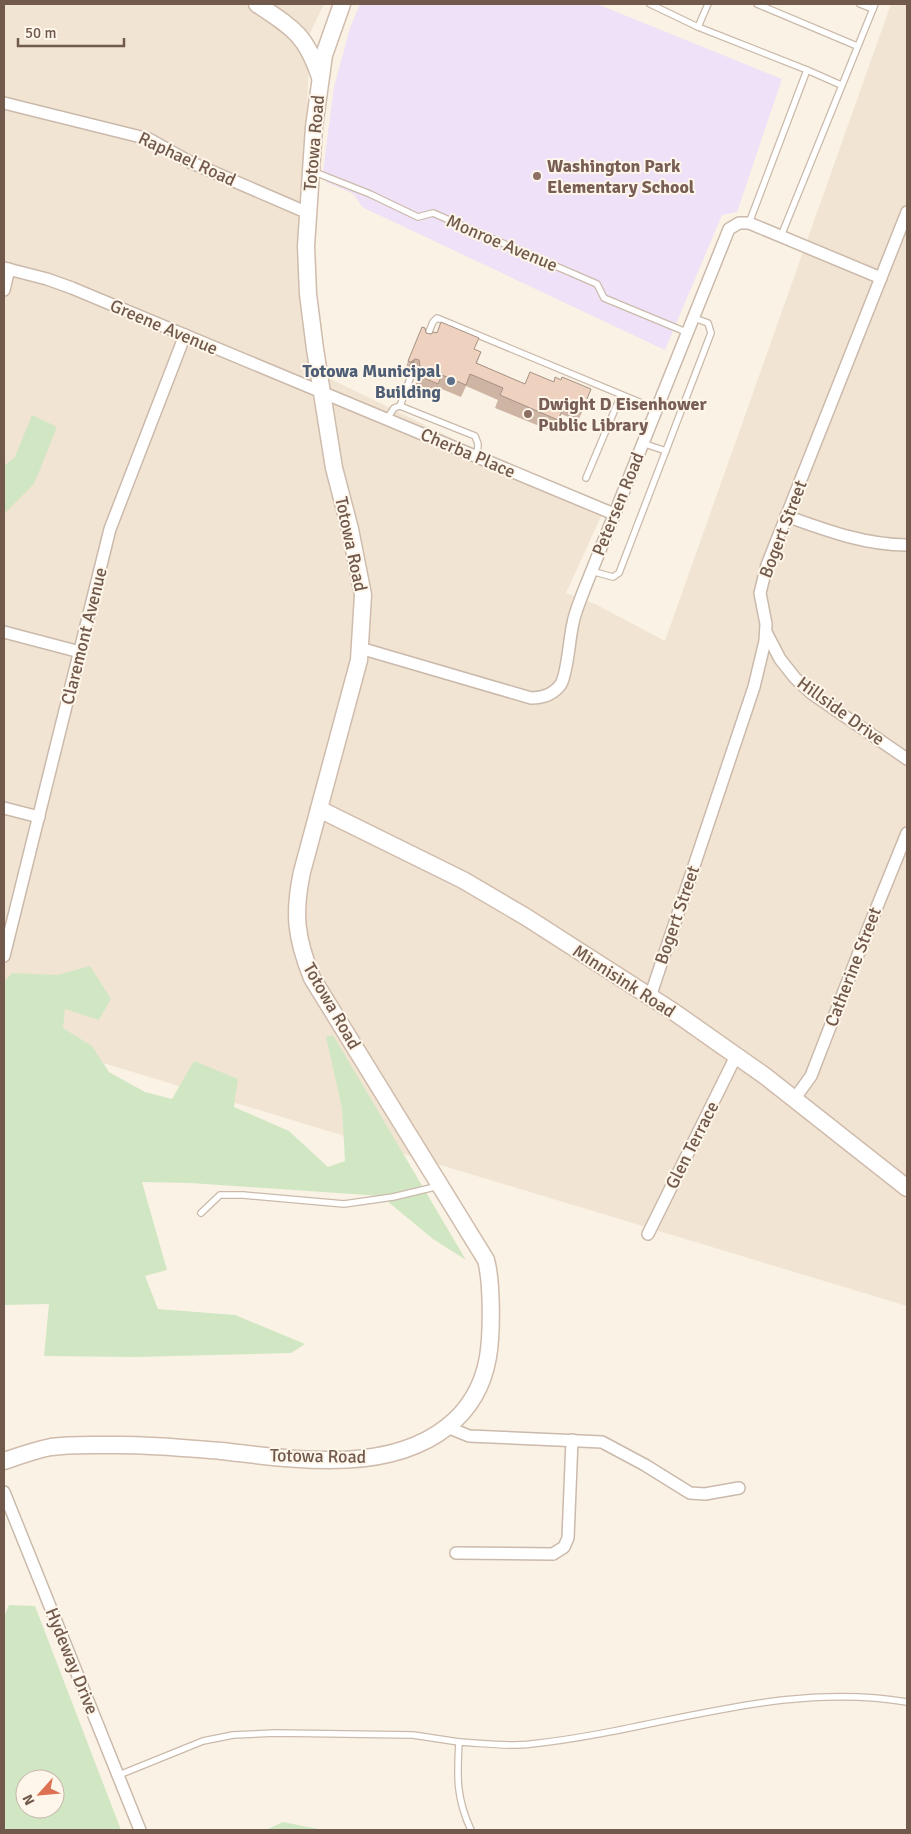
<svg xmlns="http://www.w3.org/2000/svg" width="911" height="1834" viewBox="0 0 911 1834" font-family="Signika,sans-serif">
<rect width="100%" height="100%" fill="#faf2e4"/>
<polygon fill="#f1e4d3" points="4,4 324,4 310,33 301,258 310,369 603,512 566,593 595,604 665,641 891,4 907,4 907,1306 4,1033"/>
<polygon fill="#efe1f7" points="360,4 597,4 782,79 737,212 722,215 665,350 362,207 354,194 326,182 323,171 334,87 350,28"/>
<g fill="#d1e7c4" fill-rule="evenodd">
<polygon points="32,415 57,427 34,484 4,514 4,466 15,457"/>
<polygon points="90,966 111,999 99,1020 65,1009 63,1028 92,1046 109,1072 145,1092 172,1099 194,1061 238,1079 234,1107 289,1131 328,1167 345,1161 342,1108 326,1037 333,1035 466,1260 433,1239 381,1196 190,1183 142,1182 167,1270 145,1276 158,1309 235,1315 305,1344 291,1353 135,1357 44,1356 49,1304 4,1305 4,982 12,973 58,975"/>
<path d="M 9,1605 L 35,1606 L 121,1830 L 4,1830 L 4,1617 ZM 25,1779 L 55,1779 L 55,1809 L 25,1809 Z"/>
<polygon points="283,1822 323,1830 266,1830"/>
</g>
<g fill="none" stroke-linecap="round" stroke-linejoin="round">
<defs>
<g id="lane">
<polyline points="650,4 698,27 708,4"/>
<polyline points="757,4 857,46"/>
<polyline points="860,4 873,9"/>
<polyline points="698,27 807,70 749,223"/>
<polyline points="807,70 841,85"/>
<polyline points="312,171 370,194 418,217 433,213 597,284 604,298 686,332"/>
<polyline points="781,236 875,4"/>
<polyline points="426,339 433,322 437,318 656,409"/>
<polyline points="400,406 411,376"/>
<polyline points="387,419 394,408 400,406 475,436 478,444 477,457"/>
<polyline points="642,443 666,451"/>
<polyline points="586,478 621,395"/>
<polyline points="591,571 613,577 619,573 711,333 708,323 694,318"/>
<polyline points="201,1213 220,1195 243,1195 344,1204 393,1197 439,1186"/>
<polyline points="119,1775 203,1741 233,1735 276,1733 413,1735 459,1742"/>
<path d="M 471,1830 C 456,1798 457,1776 459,1742 C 482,1743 508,1747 531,1744 C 656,1731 780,1680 907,1702"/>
</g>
<g id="street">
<polyline points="4,103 149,139 190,162 308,213"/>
<polyline points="4,268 47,279 72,288 614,514"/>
<polyline points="4,290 9,269"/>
<path d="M 786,516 C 825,530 865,545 907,545"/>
<polyline points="4,632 80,652"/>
<polyline points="766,632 780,659 795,678 811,693 907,759"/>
<path d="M 360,648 L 531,698 C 543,698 554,694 561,684 C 568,671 569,639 573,623 C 575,612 580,601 584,590 L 729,229 L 739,223 L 749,223 L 881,278"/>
<polyline points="4,808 39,817"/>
<polyline points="4,956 110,529 185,335"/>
<polyline points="650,997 754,687 765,641 766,624 760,593 767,565 907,212"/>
<polyline points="795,1098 811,1076 868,929 907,833"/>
<polyline points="648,1234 736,1056"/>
<polyline points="447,1427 469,1436 602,1442 645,1465 690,1493 705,1494 739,1488"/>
<polyline points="4,1492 140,1830"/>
<polyline points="456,1553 553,1554 564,1547 568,1538 572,1440"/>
</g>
<g id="secondary">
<path d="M 257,4 C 293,28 306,35 320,77"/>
<polyline points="319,809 463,880 526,917 674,1012 765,1076 907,1188"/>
<path d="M 4,1461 C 19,1456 35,1450 51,1447 C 70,1444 92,1445 111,1445 C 147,1444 185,1448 221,1451 C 292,1459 386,1475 447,1427 C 470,1409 483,1386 488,1357 C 492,1333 492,1282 486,1260 L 312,978 C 296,938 293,914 302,872 L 359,660 L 363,595 L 350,529 L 334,468 L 315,349 L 308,294 L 306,246 L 314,127 L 324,55 L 342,4"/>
</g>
</defs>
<use href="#lane" stroke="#cbbaab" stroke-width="8"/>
<use href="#street" stroke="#cbbaab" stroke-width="14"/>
<use href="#secondary" stroke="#d0bcac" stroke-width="19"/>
<use href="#lane" stroke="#fff" stroke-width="5.5"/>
<use href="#street" stroke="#fff" stroke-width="11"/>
<use href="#secondary" stroke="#fff" stroke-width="16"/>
</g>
<polygon fill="#cdb4a3" points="426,333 481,352 477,363 525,384 587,401 578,421 561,414 554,432 495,408 498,400 466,386 461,397 437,387 433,396 414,388 418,379 415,378 414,373 411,371 407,374 404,373 408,361"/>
<polygon fill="#a79285" points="415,359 411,371 407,374 411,362"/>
<polygon fill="#eed1be" stroke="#a79285" points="441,322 479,338 474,349 481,352 476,363 525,384 530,372 554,382 555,377 561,380 562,377 591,389 583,409 566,402 558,420 500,395 503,388 470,374 466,385 442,375 438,384 419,376 422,367 420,366 419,360 415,359 411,362 408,361 422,327 425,328 426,333 431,334 434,332 437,333"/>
<g fill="#8d6e63" stroke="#fef6ea" stroke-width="2">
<circle cx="537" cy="176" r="5"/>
<circle cx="528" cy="414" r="5"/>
</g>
<circle fill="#5c6f8a" stroke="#fef6ea" stroke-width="2" cx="451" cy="381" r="5"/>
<g text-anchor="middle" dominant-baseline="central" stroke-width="4" stroke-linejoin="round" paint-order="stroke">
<g font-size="18" fill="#71594c" stroke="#fef6ea">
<text transform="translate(314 143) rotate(-85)">Totowa Road</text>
<text transform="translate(187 159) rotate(25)">Raphael Road</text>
<text transform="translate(502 243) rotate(23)">Monroe Avenue</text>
<text transform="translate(164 327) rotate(23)">Greene Avenue</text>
<text transform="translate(468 453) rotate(23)">Cherba Place</text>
<text transform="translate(618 504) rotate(-68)">Petersen Road</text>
<text transform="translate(783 529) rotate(-69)">Bogert Street</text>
<text transform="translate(351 544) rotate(78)">Totowa Road</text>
<text transform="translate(84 636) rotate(-76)">Claremont Avenue</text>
<text transform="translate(841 711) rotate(36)">Hillside Drive</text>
<text transform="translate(677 915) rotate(-71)">Bogert Street</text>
<text transform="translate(853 967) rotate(-69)">Catherine Street</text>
<text transform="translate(624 981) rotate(33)">Minnisink Road</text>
<text transform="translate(332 1006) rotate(60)">Totowa Road</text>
<text transform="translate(692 1145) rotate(-63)">Glen Terrace</text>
<text transform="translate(318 1456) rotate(1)">Totowa Road</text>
<text transform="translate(72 1661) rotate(68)">Hydeway Drive</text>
</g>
<g font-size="18" font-weight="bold" fill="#785e54" stroke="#fef6ea" text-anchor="start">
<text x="547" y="166">Washington Park<tspan x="547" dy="21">Elementary School</tspan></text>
<text x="538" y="404">Dwight D Eisenhower<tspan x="538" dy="21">Public Library</tspan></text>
</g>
<g font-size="18" font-weight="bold" fill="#4e5e75" stroke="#fef6ea" text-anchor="end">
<text x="441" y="371">Totowa Municipal<tspan x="441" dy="21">Building</tspan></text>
</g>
</g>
<rect width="911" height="1834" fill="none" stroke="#71594c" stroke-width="10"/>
<g transform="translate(40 1794) rotate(243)"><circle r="24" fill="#fef6ea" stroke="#c6b7ab"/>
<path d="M0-4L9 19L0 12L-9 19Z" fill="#dc7252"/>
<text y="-8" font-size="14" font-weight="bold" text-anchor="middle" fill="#71594c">N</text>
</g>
<path d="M18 38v8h106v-8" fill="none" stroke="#71594c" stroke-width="2.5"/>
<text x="25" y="38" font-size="15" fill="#71594c" stroke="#fef6ea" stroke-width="4" paint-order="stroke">50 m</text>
</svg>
